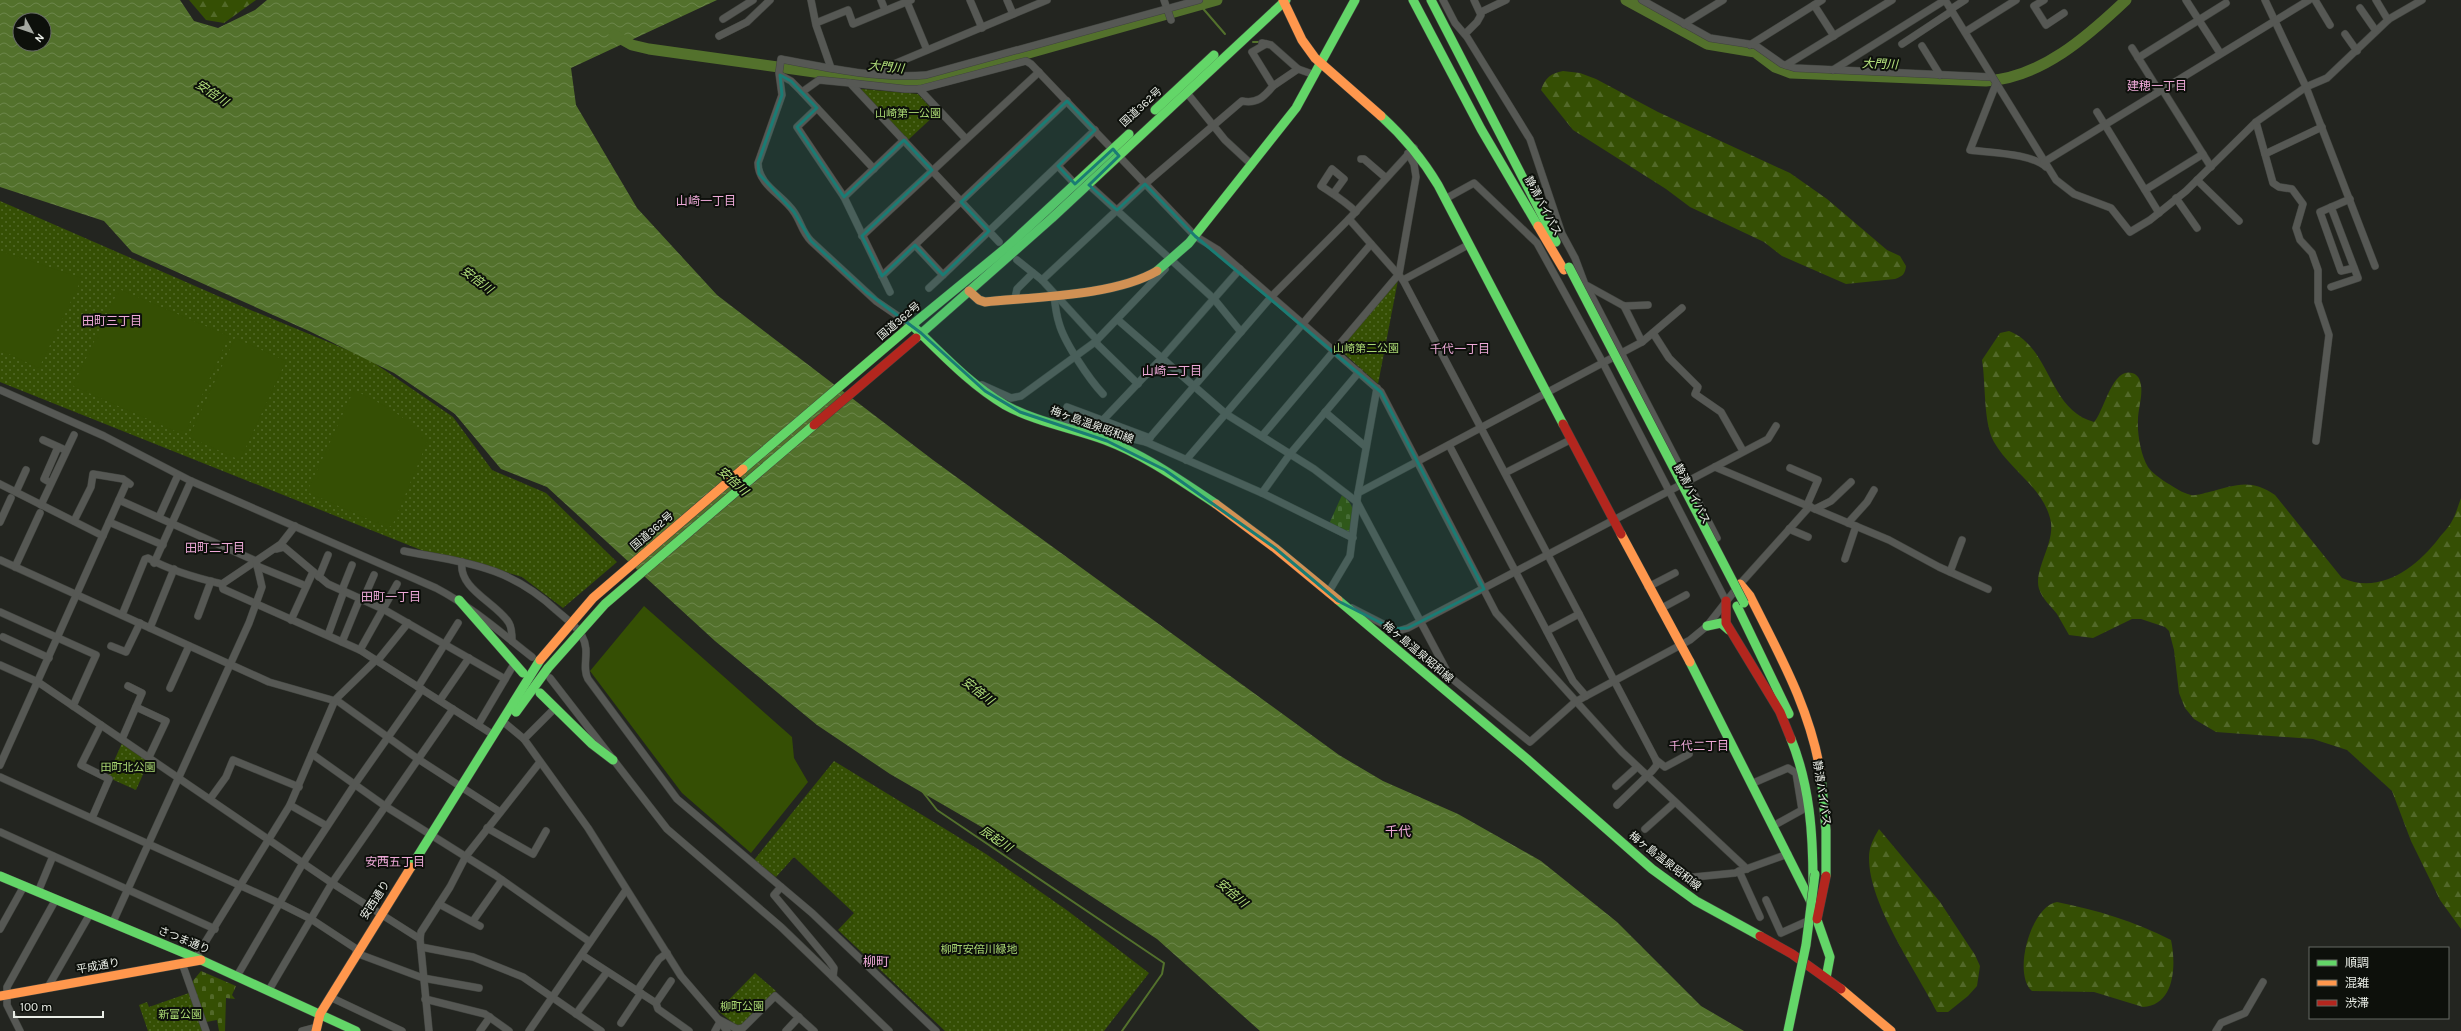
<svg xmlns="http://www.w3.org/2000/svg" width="2461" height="1031" viewBox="0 0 2461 1031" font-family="Karla,'Noto Sans JP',sans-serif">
<defs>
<pattern id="grass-dots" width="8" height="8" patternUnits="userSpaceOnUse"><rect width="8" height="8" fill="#354f04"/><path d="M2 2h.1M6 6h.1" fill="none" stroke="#526929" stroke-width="1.8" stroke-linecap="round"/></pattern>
<pattern id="forest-firs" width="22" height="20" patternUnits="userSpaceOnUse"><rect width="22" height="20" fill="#354f04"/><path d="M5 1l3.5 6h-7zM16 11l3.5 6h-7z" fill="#526929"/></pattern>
<pattern id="cemetery-stones" width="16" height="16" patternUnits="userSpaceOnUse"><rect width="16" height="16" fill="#354f04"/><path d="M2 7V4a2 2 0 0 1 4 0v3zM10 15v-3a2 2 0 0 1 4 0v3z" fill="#526929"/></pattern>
<pattern id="water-waves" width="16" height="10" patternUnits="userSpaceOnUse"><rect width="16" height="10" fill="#53712c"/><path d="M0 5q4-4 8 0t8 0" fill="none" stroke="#6c864b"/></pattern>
</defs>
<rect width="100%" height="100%" fill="#232520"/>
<g fill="url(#grass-dots)">
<polygon points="862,89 918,94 936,114 908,140 860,90"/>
<polygon points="0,201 241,306 367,358 453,417 492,470 546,493 617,562 563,608 522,577 464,559 426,552 0,382"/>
<polygon points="1398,280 1378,384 1339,349"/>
<polygon points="122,743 149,761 136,790 107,777"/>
<polygon points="834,761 986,854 1068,911 1149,973 1104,1031 945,1031 838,930 854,913 794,857 776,877 754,860"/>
<polygon points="755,973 776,991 742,1026 737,1026 718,1011"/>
<polygon points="189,993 204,1031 148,1031 139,1005 147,1002 149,1007"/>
</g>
<g fill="url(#forest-firs)">
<polygon points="189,0 256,0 224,23 206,20"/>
<path d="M 1563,71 L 1580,73 L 1596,79 L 1658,112 L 1790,173 L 1827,199 L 1887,250 L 1900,256 L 1906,266 C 1905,274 1903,276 1895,279 L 1846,284 L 1782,256 L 1764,242 L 1690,207 L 1666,189 L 1573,130 L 1541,90 C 1545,78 1551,73 1563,71 Z"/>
<path d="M 2009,331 C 2051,347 2048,410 2094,422 C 2104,412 2112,367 2132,373 C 2136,374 2139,377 2140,381 C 2144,393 2138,408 2138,420 C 2137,433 2141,456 2148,467 C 2153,474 2160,478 2167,483 C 2174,487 2182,493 2191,495 C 2196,496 2204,493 2209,492 C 2236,485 2250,478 2275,495 L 2342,578 C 2380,595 2416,568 2439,538 C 2443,533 2449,527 2452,521 C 2456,514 2458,506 2461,498 L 2461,929 L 2440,900 L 2411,841 L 2392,791 L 2347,750 L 2313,739 L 2216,732 L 2194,719 L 2185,708 L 2179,693 L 2174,650 L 2169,631 L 2165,627 L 2141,619 L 2132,619 L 2093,638 L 2069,635 C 2065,628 2061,621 2057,614 C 2050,605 2043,600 2039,589 C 2033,569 2057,541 2050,518 C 2042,487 2009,469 1994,442 C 1983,422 1986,384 1982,360 L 2000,333 Z"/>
<path d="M 1879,829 L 1940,902 L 1975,955 L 1980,966 L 1977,986 L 1968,996 L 1948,1012 L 1937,1012 C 1916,970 1869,905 1869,858 C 1869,847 1873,839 1879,829 Z"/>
<path d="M 2057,902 C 2097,910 2134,921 2171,940 C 2176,963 2176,1005 2143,1007 L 2094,992 L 2032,991 C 2012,974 2031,906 2057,902 Z"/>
</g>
<g fill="url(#cemetery-stones)">
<path d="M 1342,495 C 1357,507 1353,514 1352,531 L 1349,534 L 1329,524 Z"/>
<polygon points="201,971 236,986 232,995 235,999 226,998 225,1031 219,1031 217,1020 206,1022 192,982"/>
</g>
<g fill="#354f04">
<polygon points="0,251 82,278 39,368 0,350"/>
<polygon points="119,289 229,336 184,435 73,386"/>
<polygon points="235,338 286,361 240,460 189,437"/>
<path d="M 354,390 C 384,405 405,416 428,440 L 393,524 L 388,528 L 307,492 Z"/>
<polygon points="644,606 792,737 794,758 808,782 751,853 682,793 590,671"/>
</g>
<path fill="url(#water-waves)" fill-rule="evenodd" d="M 0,0 L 180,0 L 194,21 L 218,28 L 255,10 L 267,0 L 717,0 L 571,68 L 576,105 L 637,208 L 717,295 L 933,460 L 1339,755 L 1383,781 L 1458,814 L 1541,861 L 1617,922 L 1701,1006 L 1744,1031 L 1260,1031 L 1157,939 L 1011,844 L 890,774 L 817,725 L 715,641 L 547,487 L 501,469 L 455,414 L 394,373 L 309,331 L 132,252 L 104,221 L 0,187 ZM 20,20 L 44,20 L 44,44 L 20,44 Z"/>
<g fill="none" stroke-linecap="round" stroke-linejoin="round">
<g stroke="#53712c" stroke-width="2">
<polyline points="1200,5 1225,34"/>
<polyline points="1253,42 1260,42"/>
<polyline points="922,791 937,810 1164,963 1162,974 1122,1031"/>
</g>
<g stroke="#53712c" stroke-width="11">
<path d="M 1626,0 L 1707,44 L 1755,52 L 1775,67 L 1791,73 L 1986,81 C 2041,78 2088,36 2126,0"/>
<polyline points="614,35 632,45 649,49 843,76 925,82 1217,0"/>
</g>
<defs>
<g id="street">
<polyline points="811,0 816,25 831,68"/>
<polyline points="881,0 885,10"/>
<polyline points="970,0 982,28"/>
<polyline points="1007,0 1013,14"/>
<polyline points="1164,0 1171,20"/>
<polyline points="1443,0 1455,23 1467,37 1530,139 1562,234 1575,258 1584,282"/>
<polyline points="1642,0 1710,38 1755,45 1782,64 1795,68 1992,77"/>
<polyline points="1945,0 2056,180 2074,194 2111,208 2130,232 2150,220 2186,191 2256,122 2306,87 2327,78 2389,19 2422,0"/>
<polyline points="2044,0 2034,6 2046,25 2064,13"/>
<polyline points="2186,0 2220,53"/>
<polyline points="2265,0 2306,87 2375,266"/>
<polyline points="2315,0 2330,25"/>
<polyline points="2376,0 2388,20"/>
<polyline points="907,2 927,50"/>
<polyline points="1814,5 1834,36"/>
<polyline points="2360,8 2376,31"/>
<polyline points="1951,9 1965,0"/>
<polyline points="1481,12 1506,0"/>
<polyline points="723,19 753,0"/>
<polyline points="816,23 848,10 853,24 911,0"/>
<polyline points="1684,24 1723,0"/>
<polyline points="1965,32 2016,0"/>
<polyline points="1465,34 1477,22 1481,15 1474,0"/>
<polyline points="2345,34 2357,51"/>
<polyline points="719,36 747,22 770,0"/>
<polyline points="1262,43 1271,45 1298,69 1315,75"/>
<polyline points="1902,44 1952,11"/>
<polyline points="1750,45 1822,0"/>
<polyline points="1922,46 1940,75"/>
<polyline points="2132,48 2159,91"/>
<polyline points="2138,58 2226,3"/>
<polyline points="1786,65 1892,0"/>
<polyline points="1833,70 1945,0"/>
<polyline points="875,72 1047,0"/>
<polyline points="780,75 791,81 802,92 819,80 850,83 999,242"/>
<polyline points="850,83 905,89 920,89 1026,61 1031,64 1195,236 1218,250 1381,392 1496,613 1622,752 1747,869"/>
<path d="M 1996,84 L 1970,150 C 1989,153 2031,153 2046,167"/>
<polyline points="1273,86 1298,69"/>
<polyline points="919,89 966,139"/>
<polyline points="2162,89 2211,167"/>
<polyline points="802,92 874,169"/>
<polyline points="1187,93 1225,140 1252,165"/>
<polyline points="817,108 797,127 844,197 890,292"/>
<polyline points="2097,112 2159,213"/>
<polyline points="2256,122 2273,183 2279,187 2292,189 2303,204 2296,228 2300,240 2312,253 2318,270 2318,302 2329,335 2316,441"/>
<polyline points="2265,154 2322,127"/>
<polyline points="1361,159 1364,159 1386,178"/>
<polyline points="2044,162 2309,0"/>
<polyline points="1058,166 1075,184"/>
<polyline points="2197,180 2239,221"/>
<polyline points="1089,185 1214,299 1241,332"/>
<polyline points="2145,190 2203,154"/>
<path d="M 1333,194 L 1344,179 L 1332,169 L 1321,186 C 1333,194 1345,201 1356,212"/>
<polyline points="844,197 904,140"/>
<polyline points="2176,198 2197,228"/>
<polyline points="1445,199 1474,183 1537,243 1603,363 1726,601"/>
<polyline points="2350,199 2320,212 2341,271 2354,268"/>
<polyline points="1349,219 1403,280 1656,760 1657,765 1652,771 1617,805"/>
<polyline points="862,236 1039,72"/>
<polyline points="915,245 943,275 1095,130"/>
<polyline points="1017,260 1042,280 1097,340"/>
<polyline points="882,276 1067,101"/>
<path d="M 1042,280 L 1145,184 L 1242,101 C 1257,104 1264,97 1273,86 L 1252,52 L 1266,44"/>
<polyline points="1403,280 1468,245"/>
<polyline points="1586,285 1624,306 1648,305"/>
<polyline points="2331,287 2358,278 2331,207"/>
<polyline points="929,288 943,275"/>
<polyline points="1589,291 1717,538"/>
<path d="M 1054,295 C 1055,304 1056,314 1059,323 C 1064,342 1089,379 1103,394"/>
<polyline points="1015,298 1017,289 1033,273"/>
<polyline points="1624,306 1642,342"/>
<polyline points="1118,320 1226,414 1314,469 1357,502 1450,677 1530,742 1575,702 1690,640 1707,626 1740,584 1810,506"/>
<path d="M 911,325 L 876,301 L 811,241 C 802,232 801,222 794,212 C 783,195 758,185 758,163 L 782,95 L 779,73 L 781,59 C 827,68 879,79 926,75 L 1199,0"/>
<polyline points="1653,333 1669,358 1698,387 1695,394 1721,412 1743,451"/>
<polyline points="1095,342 1138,384"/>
<polyline points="982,385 1011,398 1021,396 1095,342 1165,269"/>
<path d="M 0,390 L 104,436 L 191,481 L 436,588 C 472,607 500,632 532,657"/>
<polyline points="1067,407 1150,438"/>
<polyline points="1325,412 1366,447"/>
<polyline points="1103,420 1161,359 1240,269"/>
<polyline points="1063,422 1146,442 1262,493 1353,538"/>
<polyline points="1262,436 1399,274 1416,177 1414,164 1408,153"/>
<polyline points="43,440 63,449"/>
<polyline points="1146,442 1272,296 1349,219 1414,148"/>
<polyline points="1449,445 1573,681 1586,696"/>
<polyline points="1186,460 1371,244"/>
<polyline points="1715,467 1889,540 1939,567 1988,589"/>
<polyline points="1790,468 1818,480 1807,505"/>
<polyline points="1505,473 1570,440"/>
<polyline points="51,483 44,479 58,447"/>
<polyline points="0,484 103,536"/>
<polyline points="16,492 26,470"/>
<polyline points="1262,493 1290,454 1359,372"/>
<polyline points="1358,493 1642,342 1682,308"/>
<path d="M 119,500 L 256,561 L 222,584 C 196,578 171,571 148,558 L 145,559 L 122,615"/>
<polyline points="41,505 74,435"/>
<polyline points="1815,509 1831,501 1851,482"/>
<polyline points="159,517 178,475"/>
<polyline points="74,521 91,487 93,474 123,479 130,484"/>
<polyline points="0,522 11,498"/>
<polyline points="109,522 163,545"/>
<polyline points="1848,523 1867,502 1874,490"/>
<polyline points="1789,529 1808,537"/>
<polyline points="276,549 284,547 328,584 383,609 505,679"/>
<path d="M 404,551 C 465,563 508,565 556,610 C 565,618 576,625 582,636 C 591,652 581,666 588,679 L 677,799 L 812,913 L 936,1031"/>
<polyline points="1845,559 1856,526"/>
<polyline points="0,560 269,682 339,702 418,759 500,812"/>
<path d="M 462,562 C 458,589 497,603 509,623 C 512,628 512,636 512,641"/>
<polyline points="154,563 191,481"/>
<polyline points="257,566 306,586"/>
<polyline points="15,567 40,513"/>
<polyline points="1950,572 1962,540"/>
<polyline points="319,577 328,555"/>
<polyline points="222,584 223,589 360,650 492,734"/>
<polyline points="1648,587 1675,573"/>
<polyline points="342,590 352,565"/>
<polyline points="1328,593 1350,556 1358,493 1377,388"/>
<polyline points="363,600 374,575"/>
<polyline points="1352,608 1393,629 1398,631 1408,628 1768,439 1776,426"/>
<polyline points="1660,609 1686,595"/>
<polyline points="0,612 96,655 73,706"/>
<polyline points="198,616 211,581"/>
<polyline points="291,620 313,572"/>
<polyline points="150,628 174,569"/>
<polyline points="1547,631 1579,614"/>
<polyline points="328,635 344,591"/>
<polyline points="3,637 49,658"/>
<polyline points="342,642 360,598"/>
<polyline points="111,646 126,652 140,623"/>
<polyline points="360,650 397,584"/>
<polyline points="378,660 408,623"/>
<polyline points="0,665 38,682 332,883 420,939"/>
<polyline points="550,678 667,829 781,927 889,1031"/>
<polyline points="418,687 458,623"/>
<polyline points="170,688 189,646"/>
<polyline points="440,700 469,658"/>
<polyline points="136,707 166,721 149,757"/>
<polyline points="506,724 524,739 588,828 681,976 718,1019"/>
<polyline points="478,725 514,664"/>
<polyline points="122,739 142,693 128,686"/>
<polyline points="524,739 555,708"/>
<polyline points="312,754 385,806 495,875 590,942"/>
<polyline points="1656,760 1665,767 1689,754"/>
<polyline points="0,765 127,482"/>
<polyline points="0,777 279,903 311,919 358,950"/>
<polyline points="1751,784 1788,768 1796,773 1802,810 1773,826"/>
<polyline points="1616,786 1637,767"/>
<polyline points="210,799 226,777 233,760 299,787"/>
<polyline points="290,805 327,826"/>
<polyline points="92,818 109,779 81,765 101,725"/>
<polyline points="487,828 533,854 546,831"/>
<polyline points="1645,829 1674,803"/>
<polyline points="0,832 215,929"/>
<polyline points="1739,871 1760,917"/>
<polyline points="1684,878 1735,873 1788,854"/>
<polyline points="781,887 774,895 829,961 834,968 833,977"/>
<polyline points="38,892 53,856"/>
<polyline points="1766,900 1781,933 1810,920"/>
<polyline points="439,904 480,926"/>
<polyline points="473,921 502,880"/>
<polyline points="112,924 249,623 262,587 256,561 281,544 295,526"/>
<polyline points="0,929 24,886"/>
<polyline points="421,947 473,957 523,977 601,1031"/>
<polyline points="356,953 423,978 479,988"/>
<polyline points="582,955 656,1003 658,1009 689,1031"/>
<polyline points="196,957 290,805 335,700 376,660"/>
<polyline points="182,963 206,1031"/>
<polyline points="237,976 303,863 355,784 422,689"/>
<polyline points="48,987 90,914"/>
<polyline points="269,990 332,883 453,709"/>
<polyline points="637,991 659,959 667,953"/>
<polyline points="330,997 402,1031"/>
<polyline points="425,999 485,1014 509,1031"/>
<polyline points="656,1003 671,981"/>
<polyline points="576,1014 607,972"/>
<polyline points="621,1023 641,993"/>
<polyline points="20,1031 7,1005 7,987 56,899"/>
<polyline points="302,1031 317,1027"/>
<polyline points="429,1031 420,939 421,932 450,887 466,856 540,762"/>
<polyline points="480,1031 490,1017"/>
<polyline points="529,1031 626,890"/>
<polyline points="715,1031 720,1022"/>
<polyline points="727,1031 718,1019 737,1029 743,1028 775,996 814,1031"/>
<polyline points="786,1031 799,1017"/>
<polyline points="2216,1031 2221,1023 2245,1013 2263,982"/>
</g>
<g id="fast">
<polyline points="1413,0 1481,129 1538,226"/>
<polyline points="1431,0 1556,242"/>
<polyline points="1155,110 1214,55"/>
<path d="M 1381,116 C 1404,137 1422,158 1438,185 L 1563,424"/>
<polyline points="1157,271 1189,243 1296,108 1355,0"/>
<path d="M 915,328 C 943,355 971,385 1005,405 C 1036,422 1072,428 1105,440 C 1145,455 1181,481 1216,504"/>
<polyline points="907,329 1007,247 1129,134"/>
<polyline points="916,338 1052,218 1286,0"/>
<polyline points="459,600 523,673"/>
<polyline points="1338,600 1527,759 1652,869 1696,901 1760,936"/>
<polyline points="1737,606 1789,714"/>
<polyline points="1707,626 1721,623 1729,630"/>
<polyline points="1690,662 1810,900 1830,957 1826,978"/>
<polyline points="540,693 592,744 613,760"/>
<polyline points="516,712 548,668"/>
<path d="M 1791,739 C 1810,786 1813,834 1813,884"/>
<polyline points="1821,775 1826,830 1826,876"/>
<polyline points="411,867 540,660"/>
<polyline points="0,876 201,960 356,1031"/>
</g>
<g id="slow">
<polyline points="1283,0 1302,40 1315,58 1381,116"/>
<polyline points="1538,226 1564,270"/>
<path d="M 969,291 L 979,300 L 985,302 C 1034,297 1115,296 1157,271"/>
<polyline points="1216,504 1275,548 1338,600"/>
<polyline points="1621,534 1690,662"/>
<path d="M 1740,584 L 1750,596 C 1780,656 1810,708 1821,775"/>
<polyline points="1841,989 1891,1031"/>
<polyline points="0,996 201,960"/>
<polyline points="316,1031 320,1014 411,867"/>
</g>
<g id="jam">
<polyline points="1563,424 1621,534"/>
<polyline points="1726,601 1726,623 1780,712 1791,739"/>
<polyline points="1760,936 1792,954 1841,989"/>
</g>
</defs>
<use href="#street" stroke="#40433e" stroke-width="8"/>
<use href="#fast" stroke="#40433e" stroke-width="10"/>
<use href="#slow" stroke="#40433e" stroke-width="10"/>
<use href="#jam" stroke="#40433e" stroke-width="10"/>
<use href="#street" stroke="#565854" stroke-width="7"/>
<use href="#fast" stroke="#63d668" stroke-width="9"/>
<use href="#slow" stroke="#ff974d" stroke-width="9"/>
<use href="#jam" stroke="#b3261e" stroke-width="9"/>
<defs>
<g id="fast-bridge">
<polyline points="1569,267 1744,603"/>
<polyline points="743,469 907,329"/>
<polyline points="548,668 605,604 814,425"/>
<polyline points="1788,1031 1806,945 1815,874"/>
</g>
<polyline id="slow-bridge" points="540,660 593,598 743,469"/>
<g id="jam-bridge">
<polyline points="814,425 916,338"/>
<polyline points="1817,919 1826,876"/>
</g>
</defs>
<use href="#fast-bridge" stroke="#40433e" stroke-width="10" stroke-linecap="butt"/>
<use href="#slow-bridge" stroke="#40433e" stroke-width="10" stroke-linecap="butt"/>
<use href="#jam-bridge" stroke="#40433e" stroke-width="10" stroke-linecap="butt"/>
<use href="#fast-bridge" stroke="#63d668" stroke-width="9"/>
<use href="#slow-bridge" stroke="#ff974d" stroke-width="9"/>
<use href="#jam-bridge" stroke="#b3261e" stroke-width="9"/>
</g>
<path fill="#1a7c74" fill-opacity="0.2" stroke="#1a7c74" stroke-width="3" stroke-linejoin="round" d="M 780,75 L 791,81 L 817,108 L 797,127 L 844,197 L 904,140 L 932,170 L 862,236 L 882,276 L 915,245 L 943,275 L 989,231 L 961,202 L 1067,101 L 1095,130 L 1058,166 L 1075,184 L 1113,149 L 1119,156 L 1089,185 L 1117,210 L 1145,184 L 1195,236 L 1381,392 L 1484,589 L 1408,628 L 1393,629 L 1338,601 L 1275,548 L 1165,470 L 1107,441 L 1020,412 L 985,391 L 921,333 L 866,292 L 811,241 L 794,212 L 759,174 L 758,163 L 782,95 Z"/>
<g text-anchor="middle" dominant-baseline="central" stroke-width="4" stroke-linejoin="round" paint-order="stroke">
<g font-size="11" fill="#eaeee7" stroke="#0d100b">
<text transform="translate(1141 107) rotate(-43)">国道362号</text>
<text transform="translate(1543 206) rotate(62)">静清バイパス</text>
<text transform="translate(899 321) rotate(-40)">国道362号</text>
<text transform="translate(1092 425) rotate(20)">梅ヶ島温泉昭和線</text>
<text transform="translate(1692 494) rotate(63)">静清バイパス</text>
<text transform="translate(652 531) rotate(-41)">国道362号</text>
<text transform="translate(1418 652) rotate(40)">梅ヶ島温泉昭和線</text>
<text transform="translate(1822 793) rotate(81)">静清バイパス</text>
<text transform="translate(1665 861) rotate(38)">梅ヶ島温泉昭和線</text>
<text transform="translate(375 900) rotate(-57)">安西通り</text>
<text transform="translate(184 940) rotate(22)">さつま通り</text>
<text transform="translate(98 966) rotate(-10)">平成通り</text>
</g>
<g font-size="11" fill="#aad872" stroke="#0d100b">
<text x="908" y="113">山崎第一公園</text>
<text x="1366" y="348">山崎第二公園</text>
<text x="128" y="767">田町北公園</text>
<text x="979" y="949">柳町安倍川緑地</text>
<text x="742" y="1006">柳町公園</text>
<text x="180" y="1014">新富公園</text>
</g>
<g font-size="12" font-style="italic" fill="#b5e37d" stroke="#0d100b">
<text transform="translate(1880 64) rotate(2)">大門川</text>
<text transform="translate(886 67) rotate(6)">大門川</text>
<text transform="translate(212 93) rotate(34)">安倍川</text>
<text transform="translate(477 280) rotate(37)">安倍川</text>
<text transform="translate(733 481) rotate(42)">安倍川</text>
<text transform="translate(978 691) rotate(38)">安倍川</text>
<text transform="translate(996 839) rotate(34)">辰起川</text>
<text transform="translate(1232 893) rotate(41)">安倍川</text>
</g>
<g font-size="12" fill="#eea9d8" stroke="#0d100b">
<text x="2157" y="86">建穂一丁目</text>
<text x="706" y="201">山崎一丁目</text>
<text x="112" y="321">田町三丁目</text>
<text x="1460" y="349">千代一丁目</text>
<text x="1172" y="371">山崎二丁目</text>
<text x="215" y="548">田町二丁目</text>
<text x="391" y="597">田町一丁目</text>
<text x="1699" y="746">千代二丁目</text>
<text x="395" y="862">安西五丁目</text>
</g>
<g font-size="13" fill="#eea9d8" stroke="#0d100b">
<text x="1398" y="831">千代</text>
<text x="876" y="961">柳町</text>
</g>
</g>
<rect x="2309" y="947" width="140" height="72" fill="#0d100b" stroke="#656963"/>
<rect x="2317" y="960" width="20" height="6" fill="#63d668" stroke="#656963"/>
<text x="2345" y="967" font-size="12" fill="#eaeee7">順調</text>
<rect x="2317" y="980" width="20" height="6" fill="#ff974d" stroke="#656963"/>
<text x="2345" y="987" font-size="12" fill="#eaeee7">混雑</text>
<rect x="2317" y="1000" width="20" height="6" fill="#b3261e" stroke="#656963"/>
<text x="2345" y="1007" font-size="12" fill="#eaeee7">渋滞</text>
<g transform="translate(32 32) rotate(130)"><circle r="19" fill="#0d100b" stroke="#656963"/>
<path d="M0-3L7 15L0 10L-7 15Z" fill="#a4a8a1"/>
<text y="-6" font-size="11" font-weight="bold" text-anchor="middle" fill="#eaeee7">N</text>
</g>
<path d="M14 1011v6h89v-6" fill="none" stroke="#eaeee7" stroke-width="2"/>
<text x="20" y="1011" font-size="12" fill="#eaeee7" stroke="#0d100b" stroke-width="3" paint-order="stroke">100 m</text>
</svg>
